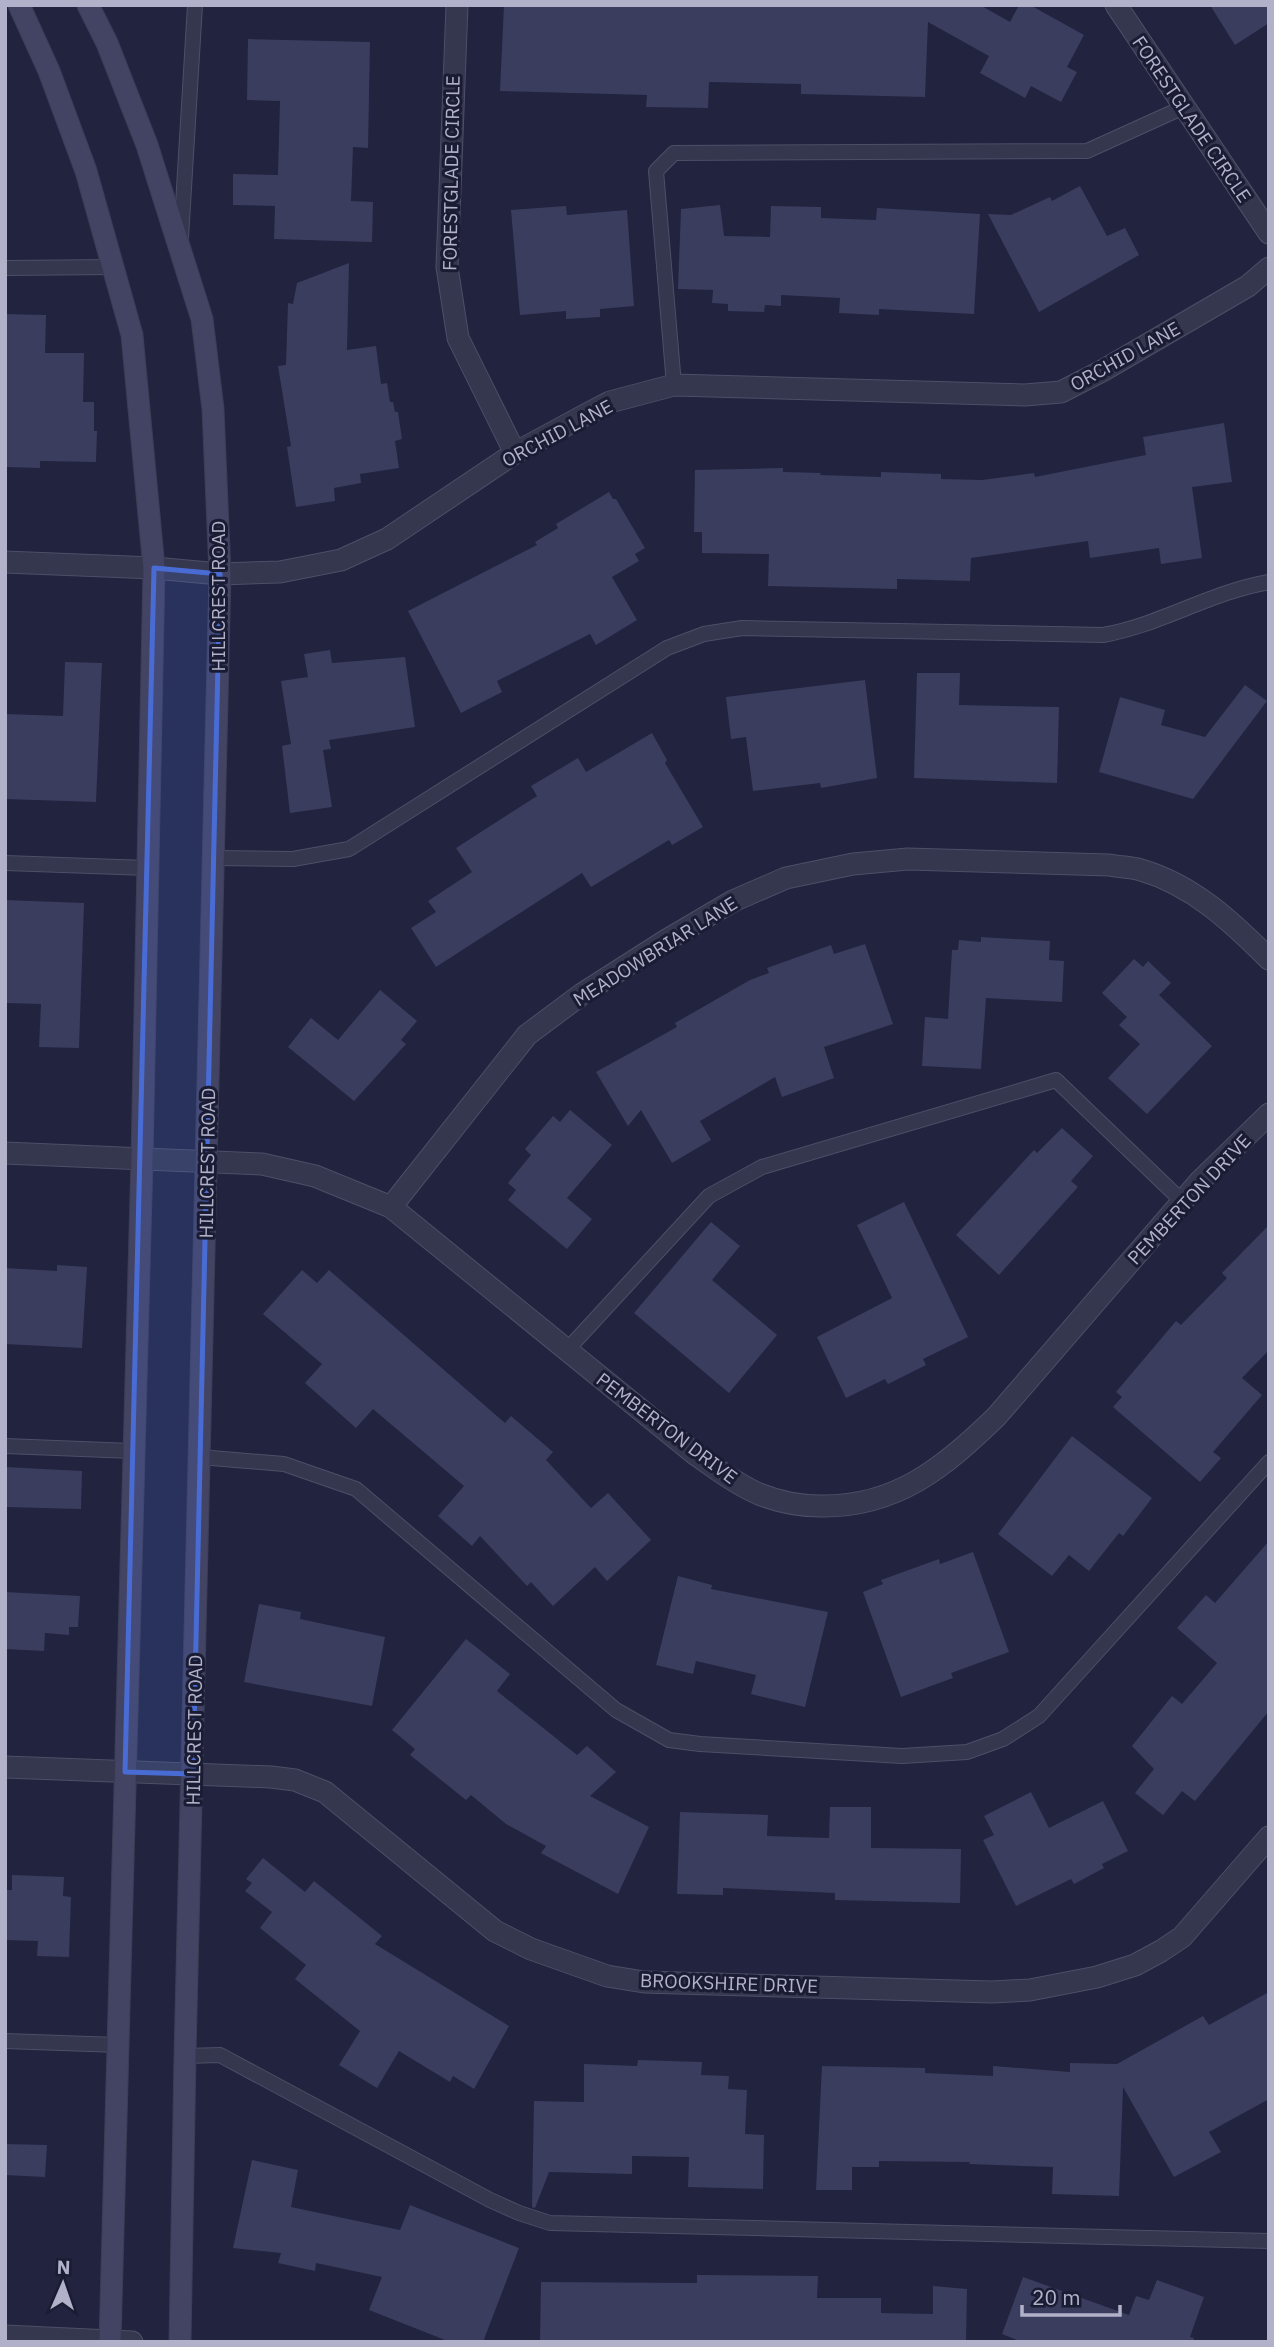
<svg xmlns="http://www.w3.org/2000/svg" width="1274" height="2347" viewBox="0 0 1274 2347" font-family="'IBM Plex Sans',sans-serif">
<rect width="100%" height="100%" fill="#21233f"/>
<g fill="#3a3d5e">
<polygon points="504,5 980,5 1010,22 1019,5 1030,5 1084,35 1067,67 1077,72 1061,102 1031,86 1025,98 980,73 989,56 928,22 925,97 801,94 801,84 709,82 708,108 646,107 647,95 500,91"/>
<polygon points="1210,5 1269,5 1269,23 1235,45"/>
<polygon points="248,39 370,42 368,148 353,147 351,201 373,202 372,242 274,239 275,206 233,205 233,174 278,175 280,101 247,100"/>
<polygon points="1080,186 1107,236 1125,228 1139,255 1039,312 988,214 1011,215 1050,197 1052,201"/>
<polygon points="720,205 724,236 770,237 771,206 821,207 821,218 876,220 877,208 980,214 974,314 879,309 879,315 839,313 840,298 781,295 781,306 765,305 764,312 728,311 728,304 712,303 713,290 678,289 681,209"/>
<polygon points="566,206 567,215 627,210 634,306 600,309 600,317 566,319 566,311 520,315 511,210"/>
<polygon points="349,263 347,350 376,346 381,384 387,383 390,402 393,402 395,412 398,412 402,439 395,441 399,468 360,474 361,483 334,488 335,501 296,507 287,447 291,446 278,366 286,365 288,303 293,304 297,283"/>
<polygon points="5,314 46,315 45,353 84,353 83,402 94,402 94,431 97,431 96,462 40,461 40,468 5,467"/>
<polygon points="1224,423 1232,482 1192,487 1202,558 1161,564 1159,548 1090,558 1088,541 971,558 970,581 897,579 897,589 768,586 769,554 702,553 702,532 694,532 695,470 783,468 783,472 821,473 820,475 881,477 881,472 941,474 941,479 982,480 1034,473 1035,477 1146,455 1143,437"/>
<polygon points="609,492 613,499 616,499 645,548 635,554 639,561 612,577 637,620 596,645 590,634 497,681 502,692 461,713 408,611 537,545 535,542 558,528 556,524"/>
<polygon points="330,650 332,663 405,657 415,727 329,740 331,749 323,750 332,807 290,813 282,746 291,744 281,681 308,677 304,654"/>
<polygon points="65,662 102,663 96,802 5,799 5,714 63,716"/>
<polygon points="917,673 960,673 959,705 1059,707 1057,783 914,778"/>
<polygon points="865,680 877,778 821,788 820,783 753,791 746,737 731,739 726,697"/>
<polygon points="1245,685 1267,701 1193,799 1099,772 1120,697 1165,710 1161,725 1205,737"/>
<polygon points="652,733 667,760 665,763 703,827 672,845 669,840 591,887 582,873 436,967 411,928 436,912 428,901 472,872 456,848 537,796 531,786 578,758 586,772"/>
<polygon points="5,900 84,903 79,1048 39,1047 41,1004 5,1003"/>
<polygon points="981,937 1050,941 1049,960 1064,961 1062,1002 986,998 981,1069 922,1066 925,1017 948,1019 952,950 958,950 959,940 981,942"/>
<polygon points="865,944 893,1024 824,1047 834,1078 782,1097 775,1077 700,1121 711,1140 672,1163 641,1110 628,1126 596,1072 677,1027 675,1023 750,980 769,973 767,968 831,945 834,954"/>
<polygon points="1134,959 1143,967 1148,961 1171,983 1159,995 1212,1046 1147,1114 1108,1078 1140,1044 1119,1025 1127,1017 1102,993"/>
<polygon points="380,990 417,1021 401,1040 406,1044 354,1101 288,1047 311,1018 338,1040"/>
<polygon points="570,1110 612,1145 567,1198 592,1219 567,1249 508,1200 516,1190 508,1183 531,1155 525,1149 553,1116 560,1122"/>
<polygon points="1062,1128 1093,1156 1071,1181 1078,1187 999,1275 956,1235 1034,1150 1037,1153"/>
<polygon points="904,1202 968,1337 923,1359 926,1365 888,1384 885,1379 846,1398 817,1337 892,1298 857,1225"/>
<polygon points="711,1222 740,1246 712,1280 777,1335 729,1393 634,1313"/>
<polygon points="1269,1225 1269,1350 1242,1378 1262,1395 1213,1452 1221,1458 1200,1482 1113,1407 1122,1397 1116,1392 1176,1321 1181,1325 1227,1278 1222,1273"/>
<polygon points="57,1265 87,1267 82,1348 5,1344 5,1268 57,1271"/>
<polygon points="302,1270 317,1283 329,1270 505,1423 511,1416 553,1452 546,1460 591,1508 608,1493 651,1540 607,1581 595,1567 553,1606 531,1582 527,1586 480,1536 472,1546 438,1516 464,1486 373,1409 356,1428 305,1383 322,1364 263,1314"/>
<polygon points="1072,1436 1152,1498 1123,1536 1119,1533 1089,1571 1069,1555 1052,1576 998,1534"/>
<polygon points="5,1467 82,1471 81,1509 5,1507"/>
<polygon points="1269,1541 1269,1711 1195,1801 1182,1791 1163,1815 1135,1793 1154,1769 1132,1746 1172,1696 1182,1704 1217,1663 1177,1628 1206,1595 1215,1603"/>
<polygon points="973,1552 1009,1652 951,1673 953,1678 901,1697 863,1592 883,1584 881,1580 939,1559 940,1564"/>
<polygon points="678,1576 712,1585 711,1589 828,1612 805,1707 751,1694 756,1675 696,1661 693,1674 656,1665"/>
<polygon points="5,1592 80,1596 78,1627 69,1627 69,1635 45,1633 44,1651 5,1649"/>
<polygon points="259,1604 301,1612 300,1619 385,1637 372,1706 244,1682"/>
<polygon points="466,1639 510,1674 497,1691 577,1755 587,1746 616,1772 590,1796 649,1827 618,1894 541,1853 546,1846 506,1824 471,1795 466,1800 410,1755 415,1749 392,1730"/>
<polygon points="1031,1792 1049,1828 1103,1801 1128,1851 1102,1864 1104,1868 1074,1884 1071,1879 1016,1906 983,1840 994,1835 984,1816"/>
<polygon points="830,1807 871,1807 871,1848 961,1849 960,1903 835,1900 835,1893 723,1888 723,1895 677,1894 680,1812 768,1815 767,1836 829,1838"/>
<polygon points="263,1858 305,1892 314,1881 382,1936 375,1944 509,2026 474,2089 453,2076 450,2082 399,2051 377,2088 339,2065 360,2031 295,1979 306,1965 260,1928 272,1912 245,1891 252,1883 246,1879"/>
<polygon points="12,1875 64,1877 63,1896 71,1897 69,1957 37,1956 38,1941 5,1940 5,1890 12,1890"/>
<polygon points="1269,1992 1269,2099 1209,2132 1221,2152 1174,2177 1123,2087 1119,2196 1052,2194 1053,2167 969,2164 970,2162 879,2161 879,2167 852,2167 852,2190 816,2190 822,2066 925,2068 925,2073 993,2076 993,2066 1070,2072 1070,2063 1117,2064 1203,2016 1209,2025"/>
<polygon points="638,2060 702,2062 701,2075 729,2076 728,2089 747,2090 745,2134 764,2135 763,2189 688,2187 689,2157 632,2156 632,2174 549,2172 535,2208 532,2207 534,2101 584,2102 584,2064 637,2066"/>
<polygon points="5,2144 47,2145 45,2177 5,2175"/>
<polygon points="252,2160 298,2170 291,2207 400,2230 410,2205 519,2248 483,2342 450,2342 369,2310 382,2277 316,2263 315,2271 278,2263 281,2253 233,2248"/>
<polygon points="697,2275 818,2276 817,2298 881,2298 881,2313 933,2314 933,2286 967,2289 966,2342 540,2342 541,2282 697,2283"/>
<polygon points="1023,2277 1129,2315 1136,2296 1149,2300 1157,2280 1204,2297 1190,2337 1194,2338 1193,2342 1022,2342 1002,2334"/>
</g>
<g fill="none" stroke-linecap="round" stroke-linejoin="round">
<defs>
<g id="lane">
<polyline points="181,238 195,5"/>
<polyline points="5,268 113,267"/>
<polyline points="674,385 656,171 674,153 1087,151 1184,107"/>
<path d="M 214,858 L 293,859 L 349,849 L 667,648 L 704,634 L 742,628 L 1103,635 C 1160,625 1211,592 1269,582"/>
<polyline points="5,863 148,868"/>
<polyline points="567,1350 709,1196 762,1167 1056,1080 1183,1202"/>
<polyline points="5,1446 133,1451"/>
<polyline points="200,1457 284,1464 356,1489 616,1710 669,1740 700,1744 902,1756 967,1752 1003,1739 1039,1716 1269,1462"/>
<polyline points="5,2041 118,2045"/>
<polyline points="185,2056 220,2055 490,2200 519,2213 550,2223 1269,2241"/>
</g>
<g id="street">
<polyline points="457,5 447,267 458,338 515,453"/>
<polyline points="1116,5 1269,233"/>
<polyline points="5,562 154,568 220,574 280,572 341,560 387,539 515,453 585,415 610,402 674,385 1025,395 1061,392 1102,371 1248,286 1269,268"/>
<path d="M 5,1153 L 262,1164 L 315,1176 L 391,1207 L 695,1454 C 715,1468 736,1484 759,1494 C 779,1502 799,1506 821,1506 C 897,1507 944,1467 996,1417 L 1200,1181 L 1269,1114"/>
<path d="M 391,1207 L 527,1035 L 582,994 L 665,941 L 733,901 L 786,878 L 853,864 L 908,859 L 1109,865 C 1119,867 1131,867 1141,870 C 1193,885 1232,922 1269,959"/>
<polyline points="5,1767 271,1777 295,1780 325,1792 495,1931 531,1949 607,1976 644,1982 992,1992 1030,1990 1097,1977 1135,1965 1161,1951 1182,1937 1269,1837"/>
<polyline points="5,2336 132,2342"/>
</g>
<g id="secondary">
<polyline points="19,5 49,71 86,171 132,335 154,568 142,1158 110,2342"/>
<polyline points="88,5 107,43 147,145 202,319 213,409 220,574 185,2056 180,2342"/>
</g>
</defs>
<use href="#lane" stroke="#4d4f67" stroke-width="16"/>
<use href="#street" stroke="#4d4f67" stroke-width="23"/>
<use href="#secondary" stroke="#3b3d55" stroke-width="23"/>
<use href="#lane" stroke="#35374f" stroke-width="14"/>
<use href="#street" stroke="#35374f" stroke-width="21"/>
<use href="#secondary" stroke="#434363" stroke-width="21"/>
</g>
<path fill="#496cd4" fill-opacity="0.2" stroke="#496cd4" stroke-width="5" stroke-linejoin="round" d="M 154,568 L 220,574 L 193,1774 L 125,1772 Z"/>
<g text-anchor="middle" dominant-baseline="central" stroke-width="6" stroke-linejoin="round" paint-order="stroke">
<g font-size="19" fill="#b1b2ca" stroke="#1a1c34">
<text transform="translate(1192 119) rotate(56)">FORESTGLADE CIRCLE</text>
<text transform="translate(451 173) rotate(-89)">FORESTGLADE CIRCLE</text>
<text transform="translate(1125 356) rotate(-29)">ORCHID LANE</text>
<text transform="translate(557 433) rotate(-28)">ORCHID LANE</text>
<text transform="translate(218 596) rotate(-90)">HILLCREST ROAD</text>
<text transform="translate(655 951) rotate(-32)">MEADOWBRIAR LANE</text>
<text transform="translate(207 1163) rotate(-89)">HILLCREST ROAD</text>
<text transform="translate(1189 1199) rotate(-47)">PEMBERTON DRIVE</text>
<text transform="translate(667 1428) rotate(37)">PEMBERTON DRIVE</text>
<text transform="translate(194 1730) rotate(-89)">HILLCREST ROAD</text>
<text transform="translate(729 1983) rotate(2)">BROOKSHIRE DRIVE</text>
</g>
</g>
<rect width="1274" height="2347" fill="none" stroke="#b1b2ca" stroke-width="14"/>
<g transform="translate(63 2284) rotate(2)" stroke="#1a1c34" stroke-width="5" paint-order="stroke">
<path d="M0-5L12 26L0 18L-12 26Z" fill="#b1b2ca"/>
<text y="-10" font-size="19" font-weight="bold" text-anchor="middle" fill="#b1b2ca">N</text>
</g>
<path d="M1022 2305v10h98v-10" fill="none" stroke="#b1b2ca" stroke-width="3.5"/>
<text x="1032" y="2305" font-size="21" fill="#b1b2ca" stroke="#1a1c34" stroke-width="5" paint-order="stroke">20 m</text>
</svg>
